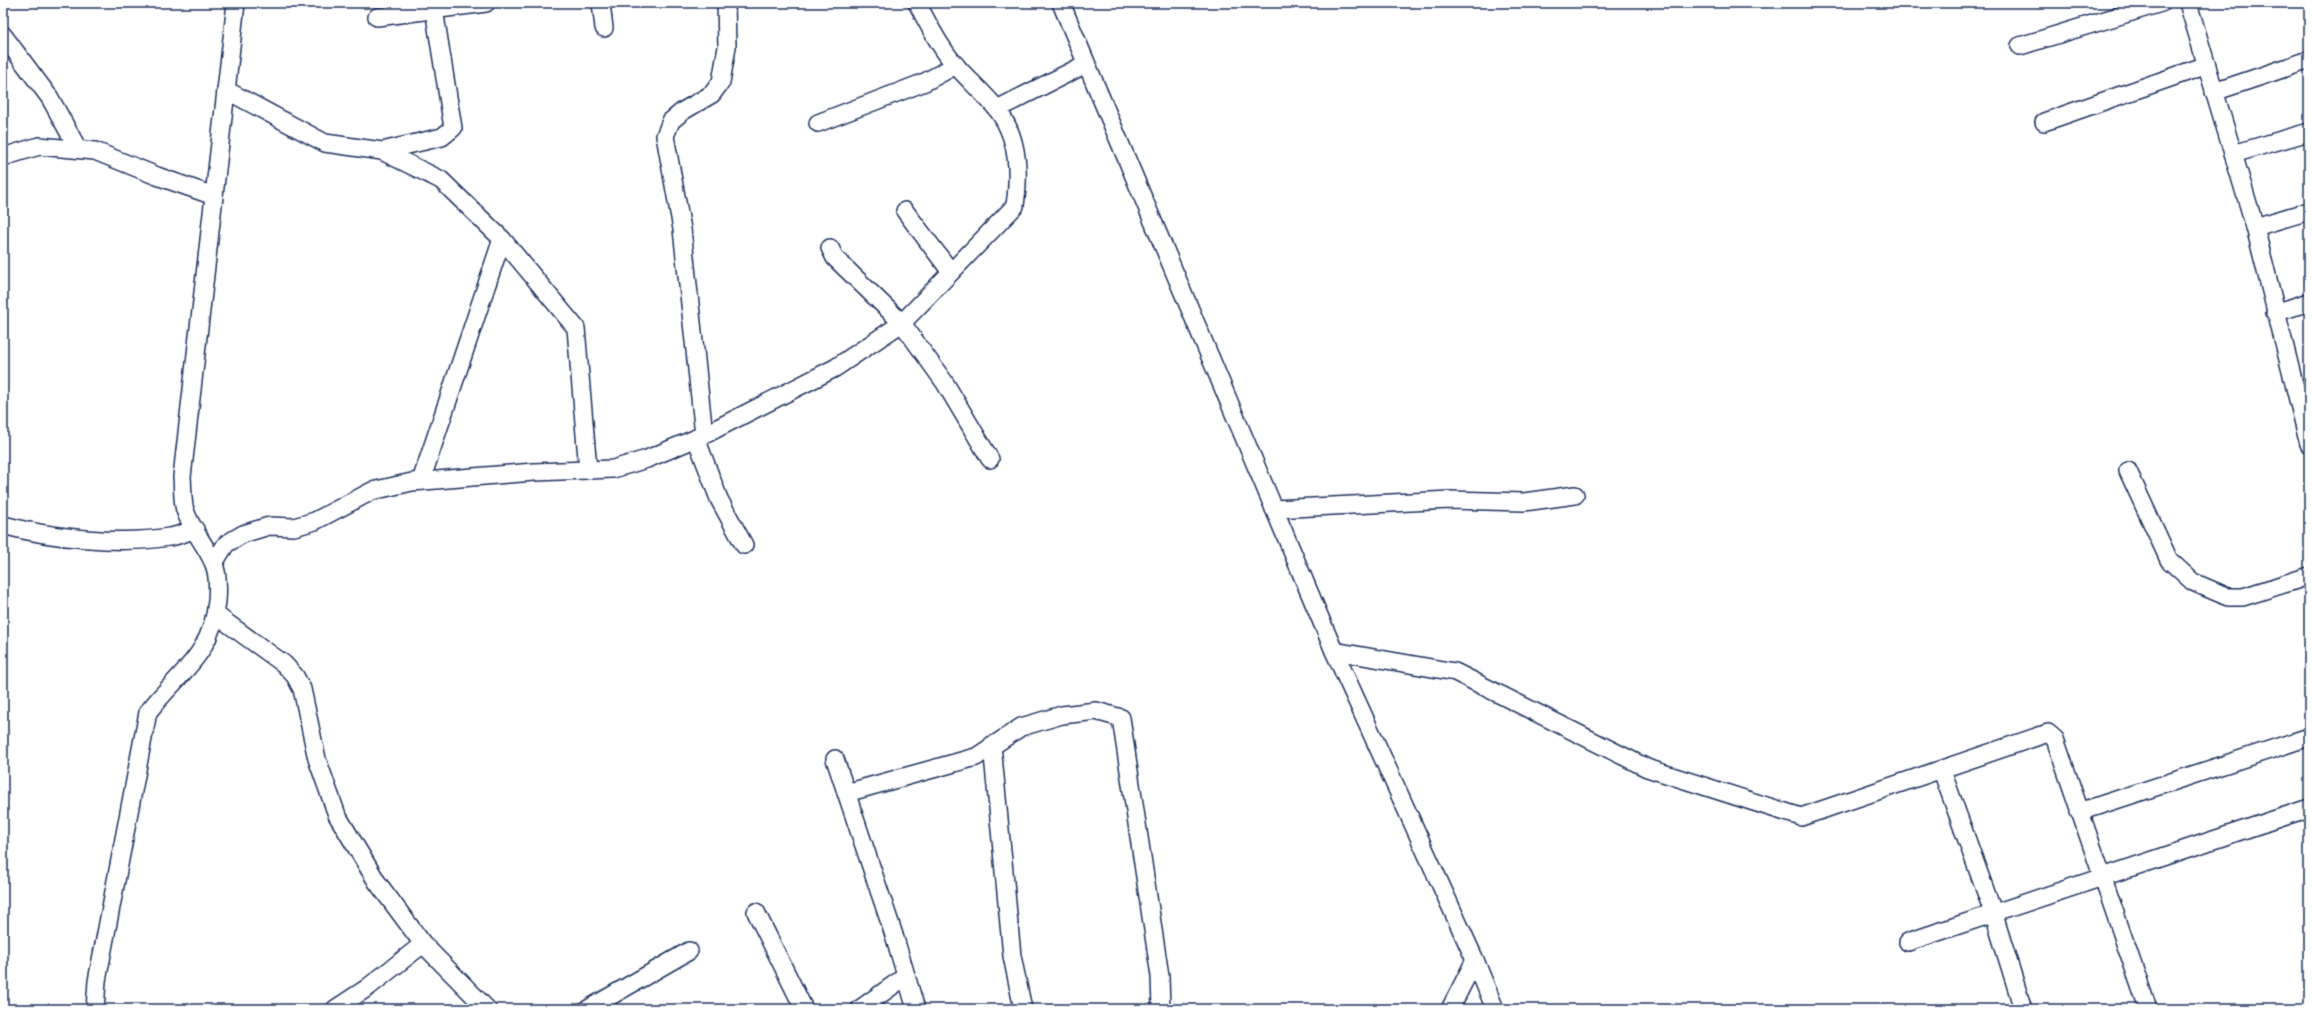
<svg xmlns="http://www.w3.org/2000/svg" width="2312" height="1012" viewBox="0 0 2312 1012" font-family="'Balsamiq Sans',sans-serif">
<rect width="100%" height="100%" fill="#fff"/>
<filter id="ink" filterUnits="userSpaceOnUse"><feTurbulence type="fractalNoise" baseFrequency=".025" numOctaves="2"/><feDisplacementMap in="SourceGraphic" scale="8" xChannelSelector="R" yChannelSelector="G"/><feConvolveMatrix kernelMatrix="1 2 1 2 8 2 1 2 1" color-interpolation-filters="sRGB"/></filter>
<g filter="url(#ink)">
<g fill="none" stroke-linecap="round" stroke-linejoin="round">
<defs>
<g id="street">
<polyline points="601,3 604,28"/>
<polyline points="1061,3 1334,651 1475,960 1495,1009"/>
<polyline points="2188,3 2255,227 2309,444"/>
<polyline points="377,17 486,3"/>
<polyline points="3,35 50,98 78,149"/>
<polyline points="2020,46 2161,3"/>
<polyline points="226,90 325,143 382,151 442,137 453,128 434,9"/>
<polyline points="2214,92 2309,60"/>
<polyline points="997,109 1086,64"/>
<polyline points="2044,122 2207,65"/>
<polyline points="818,123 925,82 956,65"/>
<polyline points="382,151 441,180 502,239 576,328 588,470"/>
<polyline points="2233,154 2309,132"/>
<polyline points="3,157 39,146 95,151 157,176 214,196"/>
<polyline points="905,211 951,272"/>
<polyline points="2255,227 2309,211"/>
<polyline points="830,248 835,258 902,323 945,383 990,459"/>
<polyline points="2275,313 2309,302"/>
<polyline points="704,435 682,229 665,136 671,121 683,111 712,94 721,82 727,47 726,3"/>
<polyline points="696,438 719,499 744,545"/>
<polyline points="2128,471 2169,560 2193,582 2228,597 2243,597 2309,576"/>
<polyline points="421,481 502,239"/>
<polyline points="1274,509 1450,500 1524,502 1575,495"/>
<path d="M 3,525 C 50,538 120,545 169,537 C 178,536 187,532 195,529"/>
<path d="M 214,563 L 226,544 L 243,534 L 269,526 L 294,527 L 315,521 L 372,491 L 412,482 L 534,472 L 613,469 L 647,459 L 704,435 L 835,368 L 902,323 L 1015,206 C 1020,172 1018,135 996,108 C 982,91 965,77 952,61 C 937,43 928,23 917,3"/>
<polyline points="216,615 284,664 295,676 302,689 317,759 337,815 377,882 423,944 487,1009"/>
<polyline points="1334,651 1455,672 1647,768 1801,817 2048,733 2055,739 2148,1009"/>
<polyline points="992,745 1012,956 1023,1009"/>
<polyline points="835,759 894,935 916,1009"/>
<polyline points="1942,771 1993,912 2023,1009"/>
<polyline points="846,793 976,757 1021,727 1062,715 1096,711 1121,718 1160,976 1161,1009"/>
<polyline points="2079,812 2309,737"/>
<polyline points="756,912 804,1009"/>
<polyline points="1908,942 2309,808"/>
<path d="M 95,1009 L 97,981 L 148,712 C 179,672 212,656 217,601 C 218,589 218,572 213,562 C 205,544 191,529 185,510 C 182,501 183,487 182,477 L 236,3"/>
<polyline points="335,1009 367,988 423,944"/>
<polyline points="588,1009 689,951"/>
<polyline points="860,1009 906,976"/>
<polyline points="1450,1009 1475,960"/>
</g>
</defs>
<use href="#street" stroke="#1b2f5e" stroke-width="20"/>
<use href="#street" stroke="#fff" stroke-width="17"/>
</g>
</g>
<rect width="2312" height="1012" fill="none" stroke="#fff" stroke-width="16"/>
<rect x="8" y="8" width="2296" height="996" fill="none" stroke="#1b2f5e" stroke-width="1.5" filter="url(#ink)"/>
</svg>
